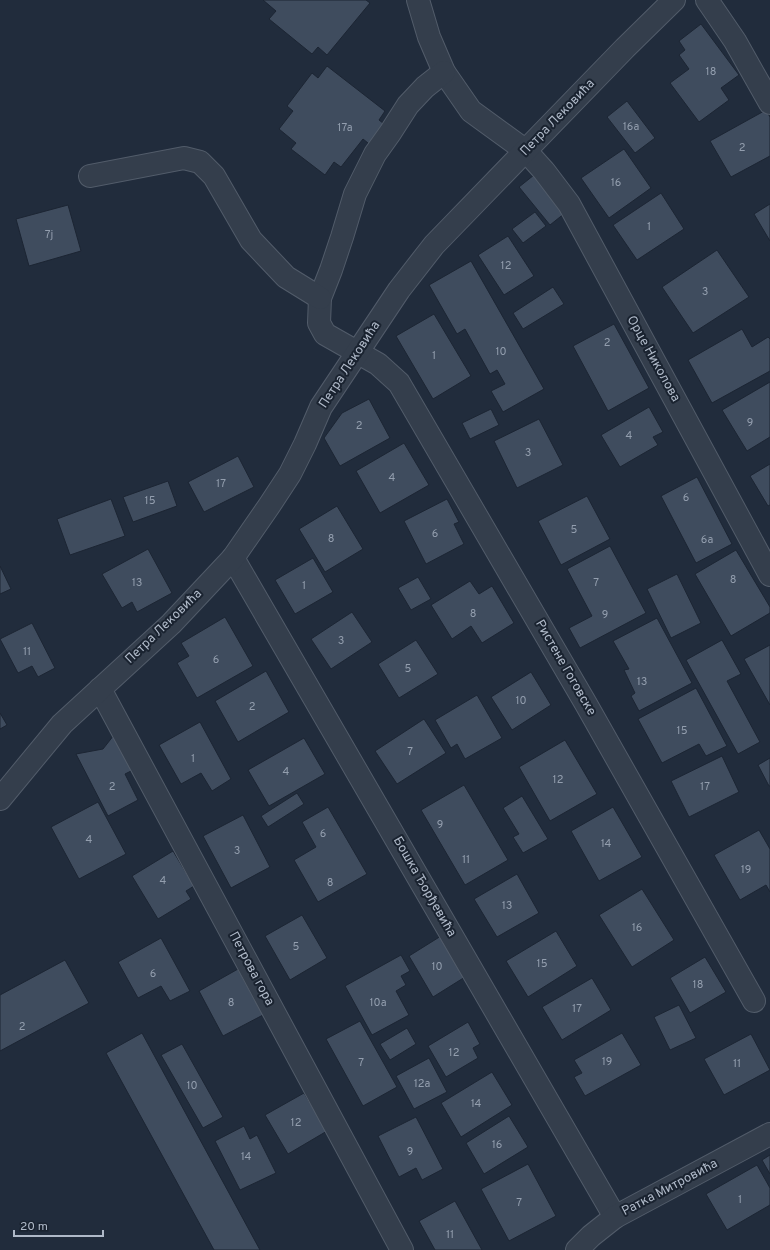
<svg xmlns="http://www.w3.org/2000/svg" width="770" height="1250" viewBox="0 0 770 1250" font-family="Overpass,sans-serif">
<rect width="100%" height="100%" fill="#212c3c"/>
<g fill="#3f4c5e" stroke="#1c2533">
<polygon points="263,0 366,0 370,3 327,55 318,47 312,54 269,19 276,11"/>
<polygon points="701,24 739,75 721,88 729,100 699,122 670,83 689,69 679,55 685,50 679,41"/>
<polygon points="327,66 385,111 379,120 388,127 373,147 363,139 341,167 334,162 325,175 291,149 296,143 279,129 293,111 287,106 312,73 318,78"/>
<polygon points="627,101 655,138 635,153 607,117"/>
<polygon points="766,110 770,117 770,156 731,177 710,141"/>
<polygon points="624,149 651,188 609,218 581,178"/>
<polygon points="534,175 565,213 550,225 519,187"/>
<polygon points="661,193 684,229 637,260 613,225"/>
<polygon points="770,204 770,241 754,214"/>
<polygon points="68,205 81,251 29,266 16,219"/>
<polygon points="535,212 546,226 523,243 512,229"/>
<polygon points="508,236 534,276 504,295 478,255"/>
<polygon points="717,250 749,297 693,333 662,287"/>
<polygon points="471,261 544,389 503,412 491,391 505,384 497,370 490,374 465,329 457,334 429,285"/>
<polygon points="553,287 564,304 523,329 513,313"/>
<polygon points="434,314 471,376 433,399 396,336"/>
<polygon points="614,324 649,388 608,411 573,346"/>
<polygon points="742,329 752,347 768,337 770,339 770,371 712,403 688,360"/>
<polygon points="770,382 770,437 747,451 722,410"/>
<polygon points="369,399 390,438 340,466 324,438 342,413"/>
<polygon points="649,407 663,432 653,437 658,445 620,467 601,435"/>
<polygon points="491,409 499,425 470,439 462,423"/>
<polygon points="539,419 563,465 517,488 494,441"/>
<polygon points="404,443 429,485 380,513 356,471"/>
<polygon points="238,456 254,487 204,512 188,482"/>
<polygon points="770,464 770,505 768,506 750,476"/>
<polygon points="697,477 732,544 696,563 661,496"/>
<polygon points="168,481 177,506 133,522 123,497"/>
<polygon points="587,496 610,539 561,565 538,521"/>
<polygon points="111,499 125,536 70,555 57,519"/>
<polygon points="447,499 459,522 454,524 464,544 426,564 404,521"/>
<polygon points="337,506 363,549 325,572 299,529"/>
<polygon points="610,546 646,613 580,648 569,628 592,616 567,569"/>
<polygon points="148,549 172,593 137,612 132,602 122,608 102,574"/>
<polygon points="736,550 770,607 770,613 731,636 695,574"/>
<polygon points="313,558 333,592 295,614 275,580"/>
<polygon points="0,566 11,589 0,594"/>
<polygon points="677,574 701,623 671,638 647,589"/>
<polygon points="418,577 431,599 411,610 398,588"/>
<polygon points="470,581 479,594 492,586 514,623 482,643 471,626 452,639 431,605"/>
<polygon points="352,612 372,642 331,669 311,639"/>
<polygon points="225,617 253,666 197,698 177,663 189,656 181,643"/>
<polygon points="657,618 692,683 639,711 631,696 635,693 624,670 629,669 613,641"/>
<polygon points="32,623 55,668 38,677 32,666 18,673 0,639"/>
<polygon points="416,640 438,674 399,698 378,664"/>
<polygon points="722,640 741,674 727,681 760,742 738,754 686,660"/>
<polygon points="770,645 770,705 744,659"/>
<polygon points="266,671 289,712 238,742 215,701"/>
<polygon points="531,672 551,705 512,730 491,697"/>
<polygon points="696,688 727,746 706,756 699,744 662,763 638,719"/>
<polygon points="477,695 502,738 465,759 457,744 451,748 435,720"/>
<polygon points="0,713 7,725 0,729"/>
<polygon points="424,719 446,753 397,784 375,751"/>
<polygon points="200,722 231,779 212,791 201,773 181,784 159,745"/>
<polygon points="114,735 133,770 125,774 138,800 108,816 76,754 103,749"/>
<polygon points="304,738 325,774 269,806 248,770"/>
<polygon points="565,740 597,794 550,821 519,767"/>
<polygon points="722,756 739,792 689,817 671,781"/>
<polygon points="770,758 770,786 769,786 758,765"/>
<polygon points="464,785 508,860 465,885 421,810"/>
<polygon points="297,793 304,804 268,827 261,816"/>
<polygon points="522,796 548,839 523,853 513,837 519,834 503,808"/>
<polygon points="98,802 126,854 79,879 51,827"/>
<polygon points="328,807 367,874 318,902 294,860 316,847 302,822"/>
<polygon points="613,807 642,857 599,881 571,831"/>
<polygon points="243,815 270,867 231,888 203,836"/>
<polygon points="759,830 770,849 770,892 766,885 740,900 714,855"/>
<polygon points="173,851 194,886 186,891 191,899 158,919 132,876"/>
<polygon points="517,874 539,913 497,937 474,899"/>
<polygon points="642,889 674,940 632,967 599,915"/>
<polygon points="302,915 327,958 290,980 265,936"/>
<polygon points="556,931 577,966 528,997 506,961"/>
<polygon points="441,936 465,977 433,997 409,956"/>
<polygon points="161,938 190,991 170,1001 161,986 138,998 118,962"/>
<polygon points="401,955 410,971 401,976 406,985 396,991 409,1015 372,1035 345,986"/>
<polygon points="705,957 726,992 690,1013 670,978"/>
<polygon points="65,960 89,1003 0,1051 0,995"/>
<polygon points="238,969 263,1015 223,1036 199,991"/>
<polygon points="592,978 611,1010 562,1040 542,1007"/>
<polygon points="679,1005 696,1038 670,1050 654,1017"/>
<polygon points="360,1021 397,1087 363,1106 326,1039"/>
<polygon points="468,1022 480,1044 473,1048 478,1058 446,1077 428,1046"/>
<polygon points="407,1028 416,1044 390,1060 380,1044"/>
<polygon points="142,1033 260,1250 214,1250 106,1053"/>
<polygon points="622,1033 641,1065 585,1096 574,1077 582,1073 574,1060"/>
<polygon points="751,1034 770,1070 724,1095 704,1059"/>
<polygon points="182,1044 223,1117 203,1128 161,1055"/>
<polygon points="429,1058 447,1092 414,1109 396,1076"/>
<polygon points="492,1072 512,1105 461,1137 441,1103"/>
<polygon points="304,1093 327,1131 288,1154 265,1115"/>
<polygon points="509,1116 528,1147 484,1174 466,1143"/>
<polygon points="416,1117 443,1169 422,1180 416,1168 399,1177 378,1136"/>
<polygon points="244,1126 250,1139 257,1135 276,1173 240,1190 215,1141"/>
<polygon points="770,1155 770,1174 762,1160"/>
<polygon points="528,1164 556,1216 509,1241 481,1189"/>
<polygon points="757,1165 770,1188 770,1205 727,1230 706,1194"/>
<polygon points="455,1201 482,1250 435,1250 419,1221"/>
</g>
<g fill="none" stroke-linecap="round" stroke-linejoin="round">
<defs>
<g id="minor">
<polyline points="418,0 429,37 444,72 471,111 526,151 544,171 569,204 770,575"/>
<polyline points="707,0 735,41 770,103"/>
<polyline points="444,72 425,87 408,105 390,133 375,154 355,194 342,237 331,270 320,298 319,323 325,334 378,364 399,383 586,704 754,1001"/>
<polyline points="90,176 184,158 200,162 214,176 251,240 286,277 320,298"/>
<polyline points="233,558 615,1217"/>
<polyline points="100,689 402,1250"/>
<polyline points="0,799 62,724 171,624 233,558 269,506 290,474 305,444 321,407 399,290 434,245 625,48 674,0"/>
<polyline points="577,1250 591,1236 615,1217 770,1134"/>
</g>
</defs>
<use href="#minor" stroke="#525c6a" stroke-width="24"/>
<use href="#minor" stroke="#343e4c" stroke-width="22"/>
</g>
<g text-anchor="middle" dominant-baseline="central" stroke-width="4" stroke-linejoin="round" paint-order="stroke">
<g font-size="11" fill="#939eae">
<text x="711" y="72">18</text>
<text x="631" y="127">16a</text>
<text x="345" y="128">17a</text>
<text x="742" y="148">2</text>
<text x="616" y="183">16</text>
<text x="649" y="227">1</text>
<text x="49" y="235">7j</text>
<text x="506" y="266">12</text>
<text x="705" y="292">3</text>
<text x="607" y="343">2</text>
<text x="501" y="352">10</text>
<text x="434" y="356">1</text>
<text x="750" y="423">9</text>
<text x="359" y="426">2</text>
<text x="629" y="436">4</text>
<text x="528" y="453">3</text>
<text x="392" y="478">4</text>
<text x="221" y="484">17</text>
<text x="686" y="498">6</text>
<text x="150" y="501">15</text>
<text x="574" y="530">5</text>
<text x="435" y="534">6</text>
<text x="331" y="539">8</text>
<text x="707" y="540">6a</text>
<text x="733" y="580">8</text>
<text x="137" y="583">13</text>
<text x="596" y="583">7</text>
<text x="304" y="586">1</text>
<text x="473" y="614">8</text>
<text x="605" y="615">9</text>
<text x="341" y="641">3</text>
<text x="27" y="652">11</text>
<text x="216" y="660">6</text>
<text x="408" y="669">5</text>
<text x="642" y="682">13</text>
<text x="521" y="701">10</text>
<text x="252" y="707">2</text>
<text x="682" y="731">15</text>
<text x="410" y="752">7</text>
<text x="193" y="759">1</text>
<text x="286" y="772">4</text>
<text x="558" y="780">12</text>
<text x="112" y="787">2</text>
<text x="705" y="787">17</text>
<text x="440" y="825">9</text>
<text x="323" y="834">6</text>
<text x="89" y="840">4</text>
<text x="606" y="844">14</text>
<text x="237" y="851">3</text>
<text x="466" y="860">11</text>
<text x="746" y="870">19</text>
<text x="163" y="881">4</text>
<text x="330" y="883">8</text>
<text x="507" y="906">13</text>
<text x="637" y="928">16</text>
<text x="296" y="947">5</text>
<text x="542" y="964">15</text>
<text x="437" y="967">10</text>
<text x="153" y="974">6</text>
<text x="698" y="985">18</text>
<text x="231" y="1003">8</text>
<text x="378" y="1003">10a</text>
<text x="577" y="1009">17</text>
<text x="22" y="1027">2</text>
<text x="454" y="1053">12</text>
<text x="607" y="1062">19</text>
<text x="361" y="1063">7</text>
<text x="737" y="1064">11</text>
<text x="422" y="1084">12a</text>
<text x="192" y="1086">10</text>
<text x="476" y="1104">14</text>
<text x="296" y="1123">12</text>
<text x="497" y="1145">16</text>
<text x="410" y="1152">9</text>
<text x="246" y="1157">14</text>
<text x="740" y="1200">1</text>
<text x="519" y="1203">7</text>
<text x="450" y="1235">11</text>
</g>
<g font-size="13" fill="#afb9c8" stroke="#1a2330">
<text transform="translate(558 118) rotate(-46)">Петра Лековића</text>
<text transform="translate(653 359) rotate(61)">Орце Николова</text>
<text transform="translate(350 365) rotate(-57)">Петра Лековића</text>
<text transform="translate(164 627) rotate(-44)">Петра Лековића</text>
<text transform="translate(565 668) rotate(60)">Ристене Гоговске</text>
<text transform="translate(424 887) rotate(60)">Бошка Ђорђевића</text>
<text transform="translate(251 969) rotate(62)">Петрова гора</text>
<text transform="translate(670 1188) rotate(-28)">Ратка Митровића</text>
</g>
</g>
<path d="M14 1230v6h89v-6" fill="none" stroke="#afb9c8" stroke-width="2"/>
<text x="20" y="1230" font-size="12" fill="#afb9c8" stroke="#1a2330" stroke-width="3" paint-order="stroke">20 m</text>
</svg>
